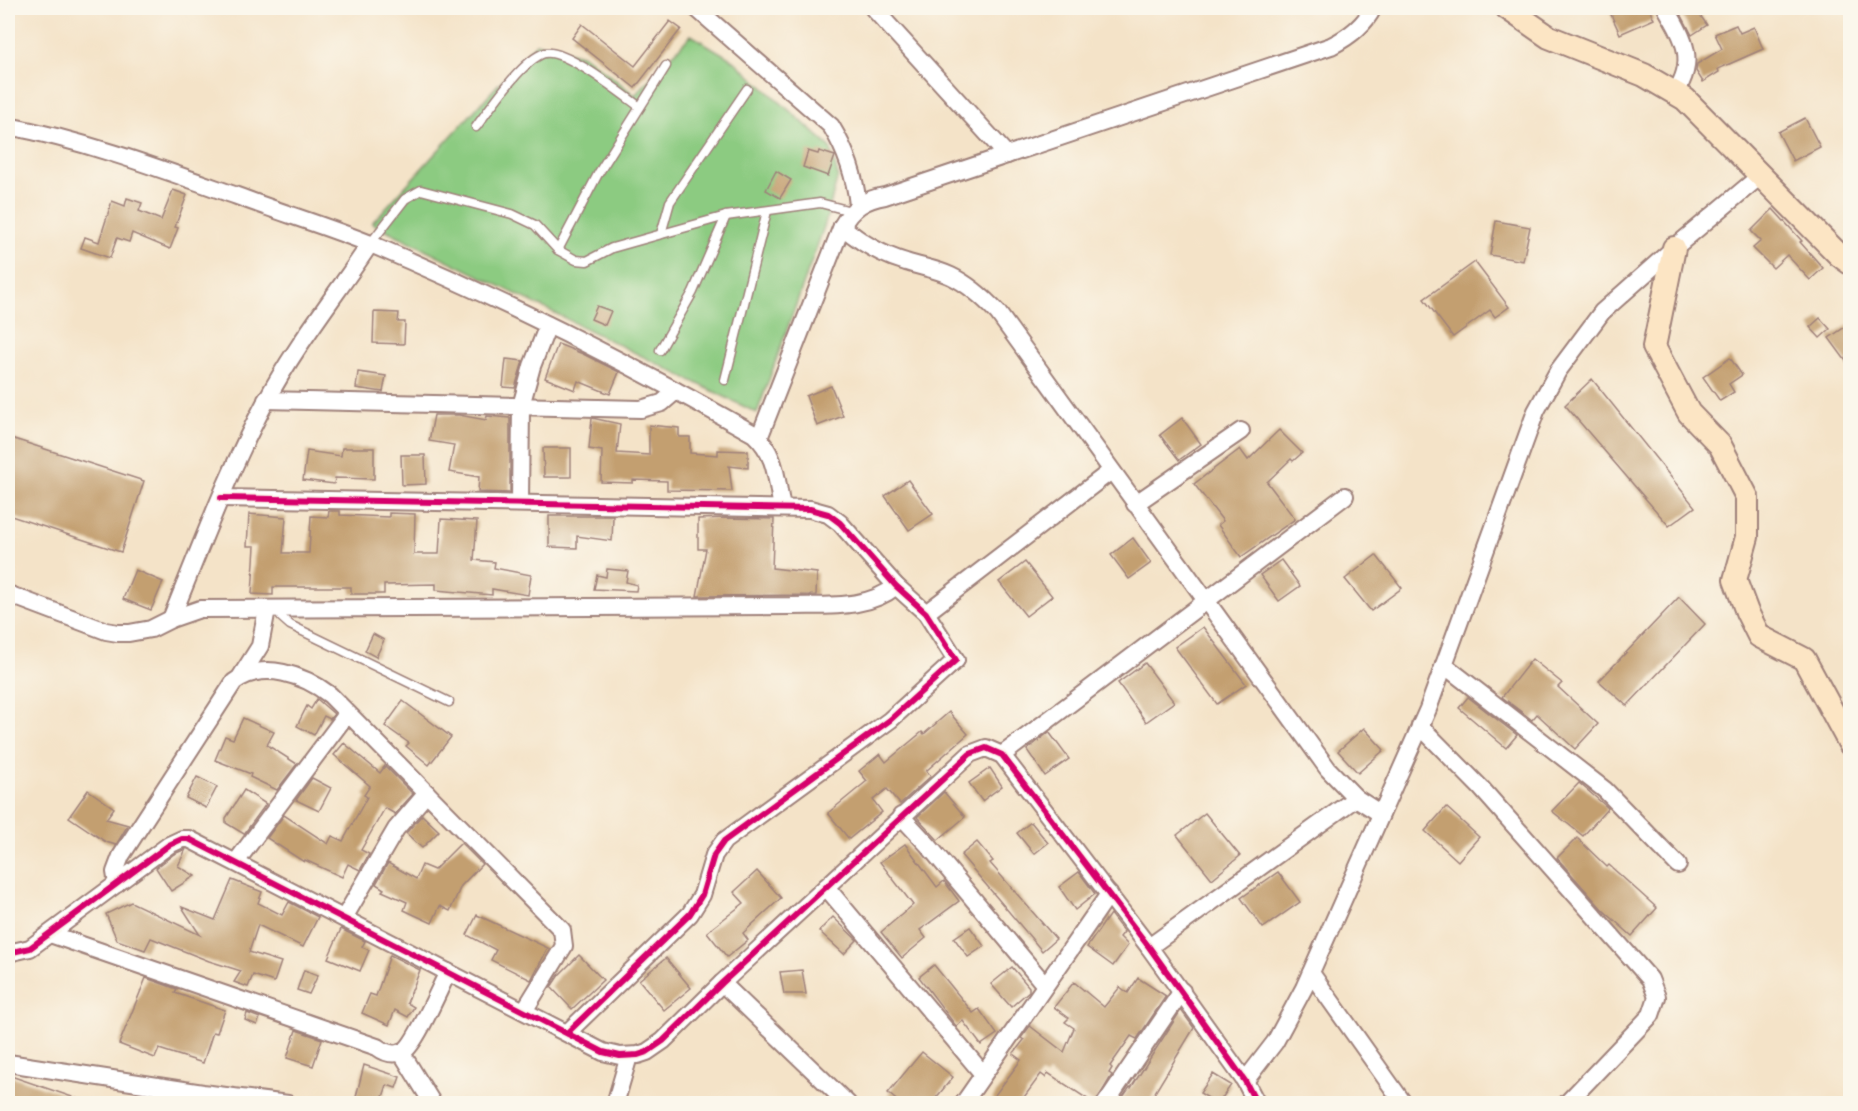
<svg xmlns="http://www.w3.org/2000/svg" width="1858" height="1111" viewBox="0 0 1858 1111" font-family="Caveat,sans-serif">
<rect width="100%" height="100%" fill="#fbf7ec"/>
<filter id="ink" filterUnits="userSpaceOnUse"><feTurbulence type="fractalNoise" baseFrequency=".0167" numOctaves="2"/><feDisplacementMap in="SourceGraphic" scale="12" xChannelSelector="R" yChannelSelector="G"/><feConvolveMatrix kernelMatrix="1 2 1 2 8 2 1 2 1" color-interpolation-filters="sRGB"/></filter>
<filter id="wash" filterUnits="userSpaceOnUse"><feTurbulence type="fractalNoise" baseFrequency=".008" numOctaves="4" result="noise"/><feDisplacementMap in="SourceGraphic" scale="24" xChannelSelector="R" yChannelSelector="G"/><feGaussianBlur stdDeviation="1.35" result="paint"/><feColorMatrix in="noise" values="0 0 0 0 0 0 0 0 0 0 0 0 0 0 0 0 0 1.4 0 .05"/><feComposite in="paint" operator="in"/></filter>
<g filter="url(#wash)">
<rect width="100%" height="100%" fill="#f4e3c8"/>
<polygon fill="#8ccb81" stroke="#6b7556" stroke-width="1.5" points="691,35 733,60 830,147 838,176 825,224 757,413 372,223 536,43 585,56 635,95"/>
<g id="blocks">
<g fill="#c39f6f">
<polygon points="1608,8 1649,8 1654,19 1620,34"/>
<polygon points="1678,8 1695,8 1707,25 1692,35"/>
<polygon points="670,21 681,29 635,88 572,38 582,24 635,66"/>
<polygon points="1736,25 1740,33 1754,27 1763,49 1718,69 1719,72 1703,82 1696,71 1697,64 1722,49 1715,34"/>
<polygon points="1805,118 1820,147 1793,161 1778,132"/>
<polygon points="808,151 818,154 819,151 835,156 828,176 803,167"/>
<polygon points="776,171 791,180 780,198 766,190"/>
<polygon points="173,190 187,195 175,227 178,228 170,249 132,233 129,242 117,238 110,258 81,248 85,237 99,242 112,201 125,206 127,198 142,203 139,211 161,220"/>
<polygon points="1773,209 1802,241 1800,242 1823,268 1810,280 1787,255 1773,268 1753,248 1761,241 1751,231"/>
<polygon points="1496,221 1530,227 1523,261 1490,255"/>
<polygon points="1475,262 1509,307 1495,317 1490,310 1453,337 1424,299"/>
<polygon points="597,306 611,311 605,325 591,319"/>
<polygon points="374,312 399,313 398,322 405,322 404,344 373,343"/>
<polygon points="1820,318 1830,329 1820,338 1810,327"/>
<polygon points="1851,323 1851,368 1829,338"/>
<polygon points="558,344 583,354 619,372 610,394 578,381 575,390 545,378"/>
<polygon points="1730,358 1742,375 1729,384 1734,392 1720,401 1703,377"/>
<polygon points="506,359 523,361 515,388 503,387"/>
<polygon points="358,372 386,376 383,392 356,388"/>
<polygon points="1592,379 1695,507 1669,526 1565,405"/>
<polygon points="831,386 843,416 817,426 806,396"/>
<polygon points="434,415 459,415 486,420 487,416 510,418 510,493 478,492 479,477 449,472 454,445 429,441"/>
<polygon points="592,418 620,424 617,453 649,455 649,425 679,428 679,437 690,437 690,453 718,455 718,450 748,451 748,468 729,466 732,491 667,490 667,481 633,480 633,483 601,482 602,451 589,449"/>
<polygon points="1182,418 1201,444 1179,460 1160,435"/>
<polygon points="1279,430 1302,453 1293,461 1291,459 1267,482 1295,519 1241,557 1218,525 1223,521 1194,484 1240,449 1248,460"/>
<polygon points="8,437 144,481 121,552 8,515"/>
<polygon points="342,448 374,448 374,479 335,478 334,484 303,480 307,451 341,456"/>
<polygon points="543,448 571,448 571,477 544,477"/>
<polygon points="401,455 425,455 426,484 402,485"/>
<polygon points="908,480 933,514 909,530 885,496"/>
<polygon points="329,511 340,511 340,515 389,517 389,513 415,514 414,554 439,554 441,519 477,521 474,560 495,562 494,568 531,575 528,595 492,589 492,595 436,590 436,584 384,585 384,594 351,594 351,587 273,587 273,595 252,594 255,546 247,546 249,514 286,517 283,553 309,553 311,516 328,517"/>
<polygon points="549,516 613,516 612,541 577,536 577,548 549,547"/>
<polygon points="726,518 774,519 772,568 817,573 816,595 697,596 706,549 698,549 698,519"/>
<polygon points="1133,538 1151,563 1129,579 1111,555"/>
<polygon points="1376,555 1402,588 1371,611 1345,579"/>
<polygon points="1281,560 1300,586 1279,601 1260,575"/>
<polygon points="1025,562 1052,596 1026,616 999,582"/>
<polygon points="607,569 628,571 626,582 637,585 636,591 594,589 597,575 606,577"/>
<polygon points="135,570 163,582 151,610 123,599"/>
<polygon points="1679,597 1705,624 1627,706 1599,681"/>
<polygon points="1203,627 1246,684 1217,704 1175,647"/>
<polygon points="373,634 384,640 376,657 365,651"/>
<polygon points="1532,659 1562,683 1558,687 1598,724 1575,749 1537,714 1532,720 1502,697"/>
<polygon points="1145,663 1174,702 1146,722 1118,683"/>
<polygon points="1468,697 1517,735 1506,748 1459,708"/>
<polygon points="317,699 334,714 330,719 324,716 314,735 297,726 307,706 311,709"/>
<polygon points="403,701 451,737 429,765 406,746 409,743 385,726"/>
<polygon points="949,712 968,734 926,771 931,776 900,804 887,789 873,800 882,812 849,839 828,813 867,781 859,771 880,754 886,762 922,732 924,734"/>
<polygon points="243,718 274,732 267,745 297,764 277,790 250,777 251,774 215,760 225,736 233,739"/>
<polygon points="1364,728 1384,750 1358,773 1338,751"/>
<polygon points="1049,732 1069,759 1045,776 1027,750"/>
<polygon points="344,743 380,773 385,766 413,794 395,814 385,808 361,850 369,854 360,870 348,864 342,877 305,860 304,862 267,838 284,815 328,844 332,836 343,841 367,797 364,795 370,786 334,755"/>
<polygon points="990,768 1002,786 982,801 969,783"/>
<polygon points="197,777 217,787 206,808 186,798"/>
<polygon points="312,778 331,788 319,811 296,800"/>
<polygon points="1579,783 1608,808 1583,836 1552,811"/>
<polygon points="88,790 114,808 106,819 128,825 116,845 106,842 69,817"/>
<polygon points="244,790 266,804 244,834 226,823 226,818"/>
<polygon points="944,792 965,817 938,840 917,817"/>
<polygon points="1446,807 1479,837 1458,861 1425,831"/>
<polygon points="1205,813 1240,856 1212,879 1177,835"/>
<polygon points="422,815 439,831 422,848 406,833"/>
<polygon points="1031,822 1048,843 1034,854 1017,833"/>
<polygon points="1577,838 1607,867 1609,865 1657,908 1632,936 1603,910 1557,858"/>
<polygon points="977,842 993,861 990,863 1056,939 1042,951 961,855"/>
<polygon points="461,843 482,864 461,886 450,911 440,906 432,923 404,910 407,902 382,891 384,889 376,884 388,863 416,879 422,865 434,870"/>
<polygon points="905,844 937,887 944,881 959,901 920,930 926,938 902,958 881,932 913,905 880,862"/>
<polygon points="186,849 178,866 195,876 171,891 156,868 174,854"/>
<polygon points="757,871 781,898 743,933 748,940 727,957 707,932 744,903 734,892"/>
<polygon points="1079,872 1095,894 1075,910 1059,887"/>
<polygon points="1278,872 1300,902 1263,928 1241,898"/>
<polygon points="232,880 262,892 258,903 282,915 289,902 318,917 303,947 258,925 249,952 281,962 274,982 253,975 248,987 234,982 241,971 209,961 151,938 145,950 117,940 106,914 131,902 200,935 182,907 215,920"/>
<polygon points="1110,914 1124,932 1120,937 1128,945 1113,966 1087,947"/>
<polygon points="477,915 548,948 531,980 491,960 496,950 467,935"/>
<polygon points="833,917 857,940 844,954 819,931"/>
<polygon points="970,927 984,946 968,957 954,938"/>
<polygon points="341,929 365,941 362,947 369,950 360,971 328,958"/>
<polygon points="390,955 420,970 407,1003 414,1007 408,1017 395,1010 389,1025 362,1013 370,994 376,996"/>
<polygon points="579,955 603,980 572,1009 551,987 559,975"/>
<polygon points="666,958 691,988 664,1010 639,980"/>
<polygon points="934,965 973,1013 979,1009 997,1034 981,1045 963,1021 956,1026 919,977"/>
<polygon points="1012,967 1029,987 1029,991 1011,1007 991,984"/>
<polygon points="304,970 318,975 309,994 297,990"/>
<polygon points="802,970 806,994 784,994 780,972"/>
<polygon points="146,978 177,989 175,993 225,1010 217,1033 213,1032 203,1063 159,1049 155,1058 119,1044"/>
<polygon points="1138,978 1166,996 1137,1039 1131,1036 1110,1066 1112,1068 1109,1073 1112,1075 1095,1104 1048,1073 1045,1077 1041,1074 1019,1104 999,1104 992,1099 1021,1060 1013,1054 1024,1040 1021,1038 1030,1026 1064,1052 1074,1028 1065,1022 1069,1018 1054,1007 1074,982 1104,1007 1120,987 1128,993"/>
<polygon points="1181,1010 1194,1028 1148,1104 1118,1104 1130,1087 1131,1088"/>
<polygon points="247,1013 260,1018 257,1025 245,1020"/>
<polygon points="296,1030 322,1039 313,1066 287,1058"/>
<polygon points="922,1052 953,1077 931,1104 901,1104 888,1093"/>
<polygon points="364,1065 400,1077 396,1088 387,1085 381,1103 368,1098 366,1101 356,1097"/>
<polygon points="1213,1074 1231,1085 1218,1104 1200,1093"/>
<polygon points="8,1075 84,1101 84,1104 8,1104"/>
<polygon points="137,1093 175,1099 175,1104 134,1104"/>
</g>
</g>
</g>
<g filter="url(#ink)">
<use href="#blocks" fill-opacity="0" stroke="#9f817a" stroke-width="1.5"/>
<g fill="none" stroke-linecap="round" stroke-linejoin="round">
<defs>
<g id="lane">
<path d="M 476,127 C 490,108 523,59 545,53 C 566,49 622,94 640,107"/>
<polyline points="661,234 670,202 747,89"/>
<polyline points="370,244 405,199 421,190 512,214 535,225 558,250 576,260 587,261 612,248 726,216 820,203 851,211"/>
<polyline points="558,250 598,174 666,66"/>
<polyline points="660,350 693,292 726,216"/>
<polyline points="725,380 767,211"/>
<polyline points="279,608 281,617 290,625 449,702"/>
</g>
<g id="street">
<path d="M 696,8 L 831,126 C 847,152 855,176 858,205"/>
<polyline points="873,8 1007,155"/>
<path d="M 1666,8 C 1684,39 1697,60 1675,93"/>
<path d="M 8,126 C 86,141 161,169 237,196 C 282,213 329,227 373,245 C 504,300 631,364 754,434 C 777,455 776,479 782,508"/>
<path d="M 842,226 C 861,243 882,255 906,262 C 921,267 936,269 951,276 C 970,285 984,298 998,313 L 1328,769 L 1356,798 L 1381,814"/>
<polyline points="266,400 641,409 662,403 676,391"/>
<path d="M 759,438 L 842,226 C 852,208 865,199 885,196 L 1331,46 C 1349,37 1364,26 1373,8"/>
<polyline points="221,498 810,509 828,514 840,523 896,586 926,613 956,660 890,720 724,841 714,855 702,895 690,914 567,1033"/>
<polyline points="520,503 521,406 532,366 548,325"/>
<polyline points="1135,504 1241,431"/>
<path d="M 8,594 L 106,631 L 118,633 L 129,633 L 151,629 L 171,619 L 200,609 L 791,606 C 827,605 867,610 896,586"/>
<polyline points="926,613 1111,471"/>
<path d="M 171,619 C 201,546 229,470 266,401 C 295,346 336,295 370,244"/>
<polyline points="1444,665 1605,790 1678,865"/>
<polyline points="241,676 260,646 267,609"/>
<polyline points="1420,726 1481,788 1650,979 1657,997 1651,1015 1566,1104"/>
<polyline points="1002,755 1345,496"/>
<polyline points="901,816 928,845 1045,985"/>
<polyline points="236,862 347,714"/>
<path d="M 117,884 L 115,872 L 121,856 L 234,682 C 263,660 304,675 330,695 L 562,930 L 564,946 L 524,1011"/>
<polyline points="826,887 983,1074"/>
<polyline points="344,918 396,829 427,793"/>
<path d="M 50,934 L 377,1047 C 385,1053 394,1056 404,1051 C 416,1044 440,987 448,972"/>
<polyline points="1149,947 1356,798"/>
<polyline points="8,953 30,948 169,845 182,839 189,839 603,1052 620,1056 638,1055 647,1052 663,1041 722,983 970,754 986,748 1002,755 1149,947 1245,1081 1257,1104"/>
<polyline points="1311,973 1404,1104"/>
<polyline points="722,983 848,1104"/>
<polyline points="401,1052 433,1104"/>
<polyline points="8,1063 203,1093 288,1104"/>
<polyline points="1245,1081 1275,1042 1304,988 1428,709 1536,411 1558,371 1602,312 1674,248 1760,176"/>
<polyline points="615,1104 629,1056"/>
<polyline points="963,1104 1109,894"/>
<polyline points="1105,1104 1182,991"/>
</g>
<g id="secondary">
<polyline points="1507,8 1549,37 1644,75 1685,99 1839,255 1850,263"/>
<polyline points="1674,248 1654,347 1689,413 1720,445 1747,497 1747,537 1735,580 1747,612 1759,636 1804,659 1850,744"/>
</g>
</defs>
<use href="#lane" stroke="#9f817a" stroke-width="11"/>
<use href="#street" stroke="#9f817a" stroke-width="20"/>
<use href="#secondary" stroke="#9f817a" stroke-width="26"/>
<use href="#lane" stroke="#fff" stroke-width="8"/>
<use href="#street" stroke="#fff" stroke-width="16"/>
<use href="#secondary" stroke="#fce5c4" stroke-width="22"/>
<defs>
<g id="cycleway">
<polyline points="221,498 810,509 828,514 840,523 896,586 926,613 956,660 890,720 724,841 714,855 702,895 690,914 567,1033"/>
<polyline points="8,953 30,948 169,845 182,839 189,839 603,1052 620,1056 638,1055 647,1052 663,1041 722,983 970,754 986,748 1002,755 1149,947 1245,1081 1257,1104"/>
</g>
</defs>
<use href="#cycleway" stroke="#fbf7ec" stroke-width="10"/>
<use href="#cycleway" stroke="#d6006c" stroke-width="6"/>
</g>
</g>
<rect width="1858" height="1111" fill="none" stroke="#fbf7ec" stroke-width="30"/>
</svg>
